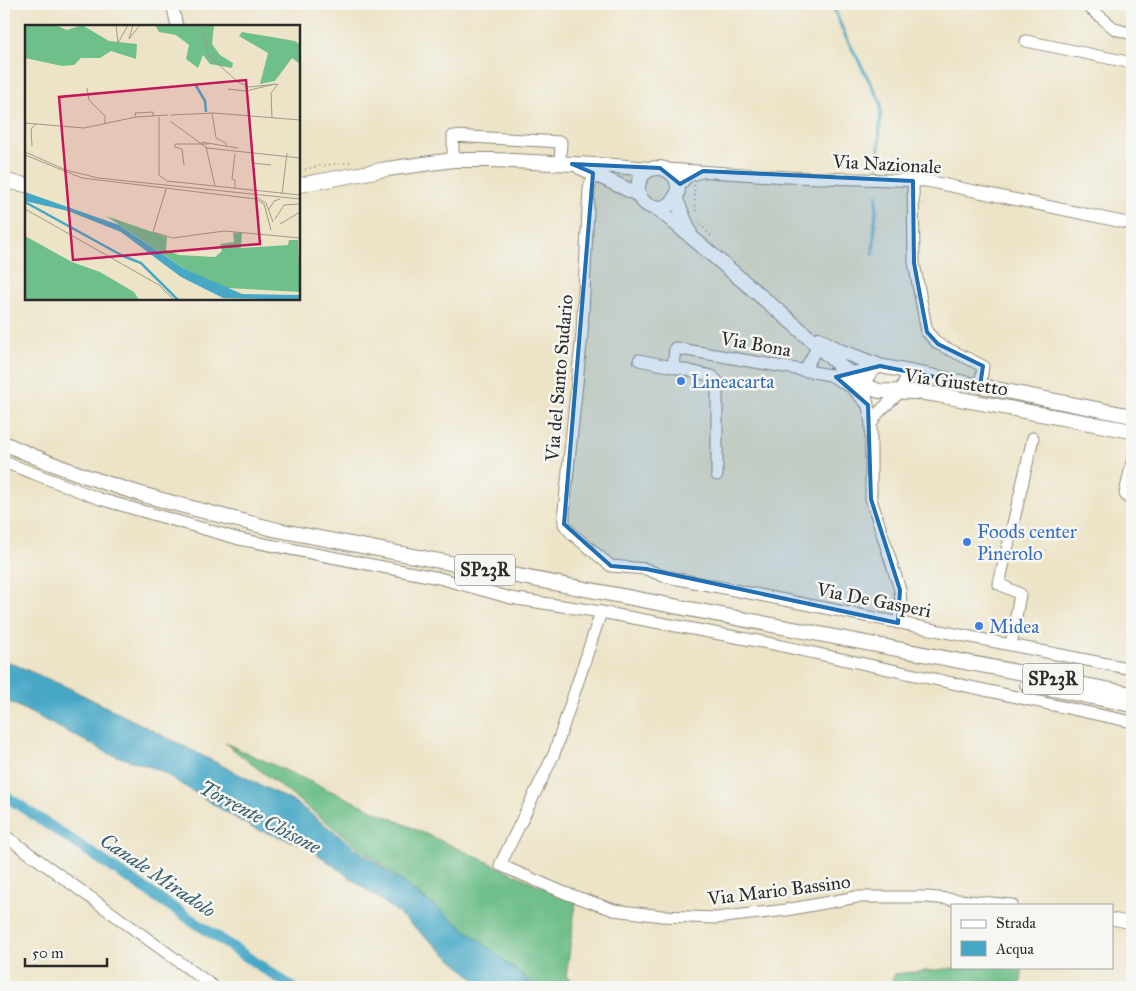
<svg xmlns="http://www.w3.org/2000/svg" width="1136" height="991" viewBox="0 0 1136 991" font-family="'IM FELL Great Primer',serif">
<rect width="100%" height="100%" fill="#f6f6f2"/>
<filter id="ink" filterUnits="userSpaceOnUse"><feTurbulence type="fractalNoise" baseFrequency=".02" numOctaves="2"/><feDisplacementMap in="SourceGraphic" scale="10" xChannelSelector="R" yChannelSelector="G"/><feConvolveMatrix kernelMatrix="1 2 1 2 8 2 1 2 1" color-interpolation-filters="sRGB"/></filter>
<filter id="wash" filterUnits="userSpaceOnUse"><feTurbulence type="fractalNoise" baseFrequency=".0096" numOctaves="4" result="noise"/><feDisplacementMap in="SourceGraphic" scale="20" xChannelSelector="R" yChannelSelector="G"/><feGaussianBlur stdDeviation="1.12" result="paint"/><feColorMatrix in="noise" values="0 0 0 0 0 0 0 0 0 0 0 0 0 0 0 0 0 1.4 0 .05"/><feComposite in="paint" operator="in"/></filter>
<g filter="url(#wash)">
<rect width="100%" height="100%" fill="#ede4c7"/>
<g fill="#6fbf8a" stroke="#4d755a">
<polygon points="225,743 576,902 566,977 584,987 538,987"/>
<polygon points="966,967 1023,967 1020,987 889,987 895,974"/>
</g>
<polygon fill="#47a8c6" stroke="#396a78" points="4,660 69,688 296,803 482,942 535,987 484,987 393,909 305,845 252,828 157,769 110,754 4,699"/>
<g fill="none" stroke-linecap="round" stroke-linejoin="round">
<g stroke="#47a8c6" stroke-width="3">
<polyline points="832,4 844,33 881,103 878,171"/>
<polyline points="873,254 877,195"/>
</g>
<polyline stroke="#47a8c6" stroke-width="11" points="4,795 292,987"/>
</g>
</g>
<g filter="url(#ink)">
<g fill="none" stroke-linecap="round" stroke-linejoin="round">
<defs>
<g id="minor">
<polyline points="172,4 177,26"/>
<polyline points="1085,4 1115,29 1132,34"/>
<polyline points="1026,41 1132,63"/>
<polyline points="453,160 453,136 561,142 560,163"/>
<polyline points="666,169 787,177 927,181 1132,224"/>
<polyline points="594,173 589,189 582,334 564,510 564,524 572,534 611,566 646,569 663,576 1132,669"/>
<polyline points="913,181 914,263 927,332 938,344 983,366 980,386"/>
<polyline points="677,189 687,177 701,172"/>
<polyline points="639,360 673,367"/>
<polyline points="880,366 872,372 864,383 871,424 871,499 900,590 901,605 898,623"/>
<polyline points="805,370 818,345"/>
<polyline points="830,375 852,388 868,405"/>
<polyline points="871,424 878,413 900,392 908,372"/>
<polyline points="4,462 100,499 239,539 439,578 511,598 601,612 768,643 1132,722"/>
<polyline points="1132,462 1125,494 1128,498 1132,499"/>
<polyline points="717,475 717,381 712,376 673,367 675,348 830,375 845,374 880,366"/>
<polyline points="601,612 554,754 500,865 565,893 614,910 662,916 716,918 786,910 857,897 927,897 1012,905"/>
<polyline points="1011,645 1020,594 999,584 1033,438"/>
<polyline points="4,835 214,987"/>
<polyline points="1112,919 1132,923"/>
</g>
<g id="major">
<polyline points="580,167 639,195"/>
<circle cx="658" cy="188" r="20"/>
<polyline points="4,181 26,185"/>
<polyline points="299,185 387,169 453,160 494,160 614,166 650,169"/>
<polyline points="675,197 690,233"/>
<polyline points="656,207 796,326 841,367 869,387 879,391 917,392 938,395 1132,431"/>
<polyline points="818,339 840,351 880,366 1132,416"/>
<path d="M 4,443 C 91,484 185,507 278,530 L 1132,694"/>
<polyline points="1027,684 1132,705"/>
</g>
</defs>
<use href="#minor" stroke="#8c8879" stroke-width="13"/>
<use href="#major" stroke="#8c8879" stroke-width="16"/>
<g stroke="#8c8879" stroke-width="2" stroke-dasharray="1 4" stroke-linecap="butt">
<polyline points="300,171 318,166 352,162"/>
<polyline points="694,185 696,212"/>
<polyline points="700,224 712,237"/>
</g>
<use href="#minor" stroke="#fff" stroke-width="11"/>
<use href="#major" stroke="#fff" stroke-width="14"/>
</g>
</g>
<path fill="#1f6fb2" fill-opacity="0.2" stroke="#1f6fb2" stroke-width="4" stroke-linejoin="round" d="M 572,164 L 660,168 L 680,184 L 703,171 L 913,181 L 914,263 L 927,332 L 938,344 L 983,366 L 980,386 L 880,366 L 836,377 L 868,405 L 871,499 L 900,590 L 898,623 L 646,569 L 611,566 L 564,524 L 593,173 Z"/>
<g fill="#3f7fe0" stroke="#f6f6f2" stroke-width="2">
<circle cx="681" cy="381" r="5"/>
<circle cx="967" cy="542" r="5"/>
<circle cx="979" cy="626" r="5"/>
</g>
<g text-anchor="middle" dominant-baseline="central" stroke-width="5" stroke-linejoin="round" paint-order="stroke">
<g fill="#f6f6f2" stroke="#686867" stroke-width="1">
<rect x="455" y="554.5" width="60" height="31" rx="4"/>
<rect x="1023" y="663.5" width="60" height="31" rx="4"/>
</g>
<g font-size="18" font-weight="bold" fill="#2b2b2b">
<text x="485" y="570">SP23R</text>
<text x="1053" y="679">SP23R</text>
</g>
<g font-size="19" fill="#2b2b2b" stroke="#f6f6f2">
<text transform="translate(887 164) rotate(3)">Via Nazionale</text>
<text transform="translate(756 344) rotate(10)">Via Bona</text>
<text transform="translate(559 378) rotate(-85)">Via del Santo Sudario</text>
<text transform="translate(956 382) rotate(8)">Via Giustetto</text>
<text transform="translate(874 600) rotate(11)">Via De Gasperi</text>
<text transform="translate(779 890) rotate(-7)">Via Mario Bassino</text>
</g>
<g font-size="19" fill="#366cbe" stroke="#f6f6f2" text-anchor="start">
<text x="691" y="381">Lineacarta</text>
<text x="977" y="531">Foods center<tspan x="977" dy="22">Pinerolo</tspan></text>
<text x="989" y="626">Midea</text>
</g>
<g font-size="20" font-style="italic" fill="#365d69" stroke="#f6f6f2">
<text transform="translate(260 817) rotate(28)">Torrente Chisone</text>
<text transform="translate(158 875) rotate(34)">Canale Miradolo</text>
</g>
</g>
<g transform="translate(25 25)">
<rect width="275" height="275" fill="#ede4c7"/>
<path d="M 0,0 L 30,0 L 42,5 L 57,0 L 84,16 L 112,19 L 111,34 L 86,26 L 75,33 L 56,33 L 49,40 L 37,41 L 0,33 ZM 130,0 L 189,0 L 187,19 L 195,30 L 208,38 L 207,43 L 185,39 L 178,30 L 173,43 L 161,34 L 164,20 L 151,10 L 134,7 ZM 217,7 L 270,16 L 275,20 L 275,39 L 267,33 L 250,56 L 235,59 L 243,28 L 214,11 ZM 81,191 L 142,212 L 141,225 L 154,230 L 190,232 L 197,226 L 195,219 L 209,217 L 208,208 L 217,207 L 216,223 L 263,220 L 264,215 L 273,215 L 275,267 L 202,263 L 160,244 ZM 0,211 L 47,237 L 75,247 L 109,267 L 114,275 L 0,275 Z" fill="#6fbf8a"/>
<path d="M 0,167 L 94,200 L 158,243 L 217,269 L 275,270 L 275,275 L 198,273 L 156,252 L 96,207 L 43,186 L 0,176 Z" fill="#47a8c6"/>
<path fill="none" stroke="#47a8c6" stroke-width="2.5" d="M 170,59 L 180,76 L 181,87M 0,177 L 98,231 L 116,238 L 153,275"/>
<path fill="none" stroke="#9f9a89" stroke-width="1" d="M 91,0 L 93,18 L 103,0M 108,0 L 104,14 L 115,0M 175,0 L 180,9 L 183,30 L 213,57 L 224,62 L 253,59 L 246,68 L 247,93M 62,63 L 64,75 L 80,91 L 80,99M 203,64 L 221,66 L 250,59M 187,88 L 191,113 L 201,118 L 201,121M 146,90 L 189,88 L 275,95M 111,92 L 110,88 L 128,87 L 128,91M 134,92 L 134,150 L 142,156 L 275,170M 145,96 L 182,123 L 275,133M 0,98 L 59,103 L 111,92 L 143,90M 176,117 L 213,123M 150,119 L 184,119M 150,119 L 150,122 L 157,124 L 159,140M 7,121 L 6,104 L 11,99M 181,122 L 190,161M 0,127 L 41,145 L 73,153 L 275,174M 0,130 L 57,153 L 231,174 L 239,179 L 246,205M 227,131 L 227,138 L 246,140M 210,163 L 210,155 L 207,154 L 210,129M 141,164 L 128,207 L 148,213 L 199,206 L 275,213M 257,169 L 262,128M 231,172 L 241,178 L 248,197M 0,184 L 134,260 L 149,275M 244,184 L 249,176 L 255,174M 250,194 L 259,180 L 275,179M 255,199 L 275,187"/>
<path fill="#c2185b" fill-opacity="0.15" stroke="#c2185b" stroke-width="2.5" d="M 221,55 L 235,219 L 48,235 L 34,72 Z"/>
<rect width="275" height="275" fill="none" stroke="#2b2b2b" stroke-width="2.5"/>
</g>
<rect width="1136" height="991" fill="none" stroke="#f6f6f2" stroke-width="20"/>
<rect x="951" y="904" width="162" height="65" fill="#f6f6f2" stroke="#a5a5a2"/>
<rect x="961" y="920" width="25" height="8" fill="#ffffff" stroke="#a5a5a2"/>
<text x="996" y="928" font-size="15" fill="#2b2b2b">Strada</text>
<rect x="961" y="941" width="25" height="15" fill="#47a8c6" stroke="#a5a5a2"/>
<text x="996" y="954" font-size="15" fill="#2b2b2b">Acqua</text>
<path d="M25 958v8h82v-8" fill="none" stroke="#2b2b2b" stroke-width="2.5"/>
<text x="32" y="958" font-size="15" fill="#2b2b2b" stroke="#f6f6f2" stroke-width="4" paint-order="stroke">50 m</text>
</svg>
